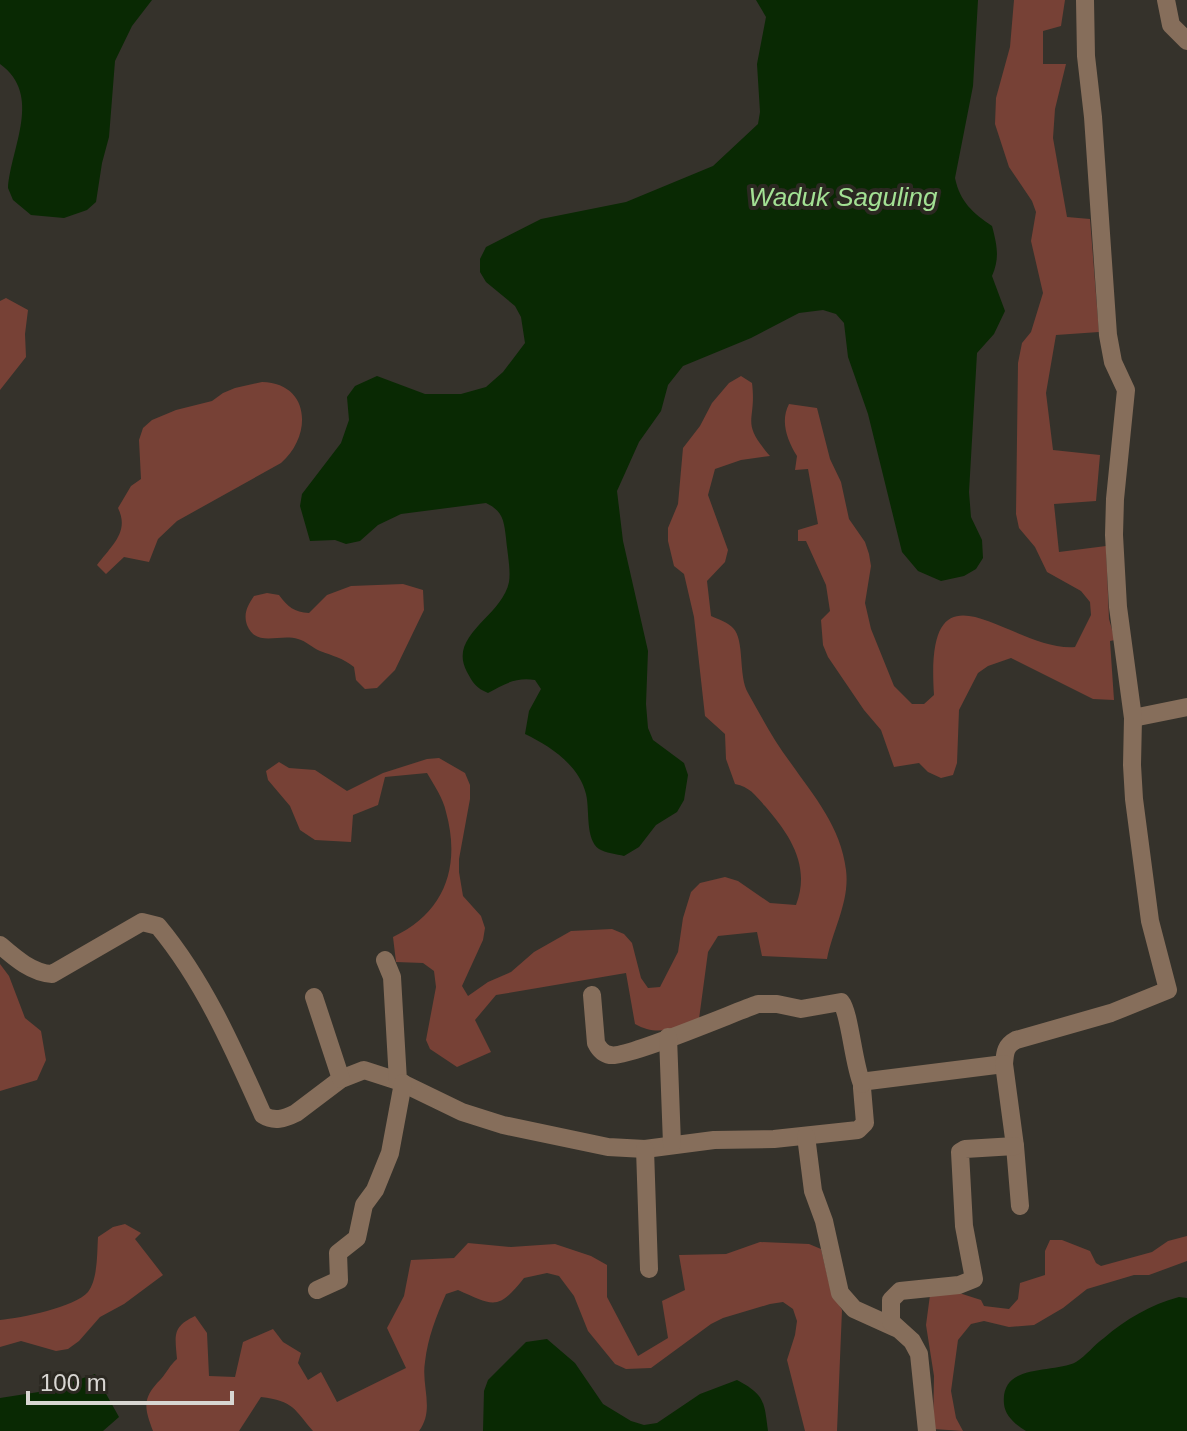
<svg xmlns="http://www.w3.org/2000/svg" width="1187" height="1431" viewBox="0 0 1187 1431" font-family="Helvetica,sans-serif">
<rect width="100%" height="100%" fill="#35322b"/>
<g fill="#774136">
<path d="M 1014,0 L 1065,0 L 1061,26 L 1043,31 L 1043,64 L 1066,64 L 1055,109 L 1053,138 L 1067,217 L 1090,219 L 1099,332 L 1056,335 L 1046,393 L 1053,450 L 1100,455 L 1096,501 L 1054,504 L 1059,552 L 1106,546 L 1109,619 L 1115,640 L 1110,641 L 1114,700 L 1093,699 L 1011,658 L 988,666 L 978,673 L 959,710 L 957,763 L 953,775 L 941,778 L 928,772 L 919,763 L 894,767 L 881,730 L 864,710 L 828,657 L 823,645 L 821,620 L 830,611 L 826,585 L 806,541 L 798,541 L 798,530 L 818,524 L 808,469 L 795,470 L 797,456 C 787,440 780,421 789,404 L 817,408 L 830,459 L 841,482 L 849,519 L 865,542 L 869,554 L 871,566 L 865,603 L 871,629 L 894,686 L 912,704 L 924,704 L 934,695 C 924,547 1010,652 1075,647 L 1091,615 L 1090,602 L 1081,591 L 1047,572 L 1035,547 L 1019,528 L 1016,514 L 1018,363 L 1022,343 L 1031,332 L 1043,293 L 1031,241 L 1036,212 L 1032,201 L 1009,167 L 995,124 L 996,98 L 1010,47 Z"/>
<polygon points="6,298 28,310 25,334 26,357 0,390 0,301"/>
<path d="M 741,376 L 752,383 C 757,423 739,420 770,456 L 741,460 L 715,469 L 708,495 L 728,550 L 725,562 L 707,581 L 711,616 C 718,619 729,623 733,628 C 745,640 738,676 748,693 C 761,716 774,741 790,762 C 814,796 841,827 846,870 C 850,901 833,929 827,959 L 762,956 L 757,932 L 718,936 L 708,952 L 699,1019 C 678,1028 657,1037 635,1024 L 626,973 L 496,995 L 475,1020 L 491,1052 L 457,1067 L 430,1049 L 426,1040 L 436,987 L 434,971 L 423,963 L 396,962 L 393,937 C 445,913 461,866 446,812 C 443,798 434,785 427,773 L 385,777 L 378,805 L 353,815 L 351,842 L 315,840 L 300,830 L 290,806 L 268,780 L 266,771 L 279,762 L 289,768 L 315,770 L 347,791 L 383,773 L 427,759 L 439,758 L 465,773 L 470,785 L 470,799 L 459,859 L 459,872 L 463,896 L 481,916 L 485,928 L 483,940 L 462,986 L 468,996 L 488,982 L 511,972 L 534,952 L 571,931 L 612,929 L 624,934 L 632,943 L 641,978 L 648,988 L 660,987 L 678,952 L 683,918 L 691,892 L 700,883 L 725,877 L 738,881 L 770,903 L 796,905 C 811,866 790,835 765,806 C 755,795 750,787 735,784 L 726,759 L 725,734 L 705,716 L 694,617 L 684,574 L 674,566 L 668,541 L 668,528 L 678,504 L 683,448 L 700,426 L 712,403 L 729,383 Z"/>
<path d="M 262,382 C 310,383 313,435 281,463 L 177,521 L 158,539 L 149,562 L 124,557 L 106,574 L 97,565 C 111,546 130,532 118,508 L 131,486 L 141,479 L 139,440 L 143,428 L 152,420 L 176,410 L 212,401 L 223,393 L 235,388 Z"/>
<path d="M 403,584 L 423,590 L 424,610 L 395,670 L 377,688 L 365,689 L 356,680 L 354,667 C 343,658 333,656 320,651 C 313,648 306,641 298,639 C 280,633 256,648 247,625 C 243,613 248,605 254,596 L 267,593 L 279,595 C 288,607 294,612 309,613 L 327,595 L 351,586 Z"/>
<polygon points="0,964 9,976 25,1018 41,1031 46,1060 37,1080 0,1091"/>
<path d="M 125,1224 L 141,1233 L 135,1239 L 163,1275 L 124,1304 L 100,1317 L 79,1341 L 68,1349 L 56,1351 L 21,1341 L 0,1347 L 0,1320 C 21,1318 75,1307 88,1292 C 98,1279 97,1252 98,1237 L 113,1227 Z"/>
<polygon points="1187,1236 1187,1261 1149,1275 1134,1275 1087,1289 1063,1308 1034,1325 1009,1327 984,1321 971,1324 958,1340 951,1391 956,1418 963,1431 933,1429 934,1376 926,1325 930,1295 956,1292 981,1300 984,1306 1009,1309 1018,1299 1020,1283 1045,1275 1045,1251 1050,1240 1062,1240 1090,1251 1096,1263 1101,1266 1152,1252 1168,1241"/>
<path d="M 760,1242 L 809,1244 L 821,1249 L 831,1291 L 842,1310 L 837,1431 L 805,1431 L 787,1360 L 795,1335 L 797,1321 L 793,1309 L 783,1302 L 770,1304 L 723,1318 L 711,1324 L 651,1368 L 626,1369 L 615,1364 L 588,1331 L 574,1296 L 559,1276 L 547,1273 L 524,1278 C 498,1311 494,1306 458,1290 L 446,1294 C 436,1317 428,1337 425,1362 C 421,1387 435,1409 419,1431 L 313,1431 C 294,1409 294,1401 261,1397 L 239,1431 L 153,1431 C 144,1407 142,1398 161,1379 C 167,1372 170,1365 177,1359 C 175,1335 172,1327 195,1316 L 207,1333 L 209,1376 L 235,1377 L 243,1342 L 273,1329 L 283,1342 L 301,1353 L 298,1363 L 308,1380 L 321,1372 L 337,1402 L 406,1368 L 387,1328 L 404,1296 L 411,1260 L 454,1258 L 468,1243 L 511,1247 L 555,1244 L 591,1256 L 607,1265 L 607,1297 L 638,1356 L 668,1338 L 662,1301 L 685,1290 L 679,1255 L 726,1254 Z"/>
</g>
<g fill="#092903">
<path d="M 0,0 L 152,0 L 132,26 L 115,61 L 109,137 L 102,163 L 96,202 L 87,210 L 64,218 L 31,215 L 13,200 L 8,188 C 11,147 43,95 0,64 Z"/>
<path d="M 756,0 L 978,0 L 973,86 L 955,178 C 960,202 973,213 992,226 C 997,245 1000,258 992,276 L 1005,311 L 994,334 L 977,353 L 969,492 L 971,517 L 982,540 L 983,558 L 976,569 L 964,576 L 941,581 L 918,571 L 902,552 L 868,414 L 848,357 L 844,323 L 836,314 L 823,310 L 799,313 L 751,338 L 683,366 L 668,385 L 661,411 L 639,442 L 617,491 L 623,541 L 648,651 L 646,704 L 648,728 L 653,740 L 684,763 L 688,775 L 684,800 L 677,812 L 656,825 L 639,847 L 624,856 C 617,854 605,853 599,849 C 585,839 590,810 586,794 C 579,765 550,746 525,734 L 529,711 L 541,689 L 535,680 C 516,677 504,684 488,693 C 476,688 473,683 467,672 C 447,635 502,617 509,582 C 511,569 507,551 506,538 C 504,521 503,511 486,503 L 401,514 L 378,525 L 360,541 L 346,544 L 335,540 L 310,541 L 300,506 L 302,494 L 341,443 L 349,420 L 347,397 L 355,386 L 377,376 L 425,394 L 461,394 L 486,387 L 503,372 L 525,343 L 521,317 L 515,306 L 486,282 L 480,272 L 480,259 L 486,247 L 541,219 L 626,202 L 713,166 L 758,124 L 760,112 L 757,64 L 766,17 Z"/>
<path d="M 1179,1297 L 1187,1298 L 1187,1431 L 1026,1431 C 1016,1425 1005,1416 1004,1404 C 1000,1362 1054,1374 1076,1362 C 1086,1356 1094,1345 1104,1338 C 1126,1319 1150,1305 1179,1297 Z"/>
<path d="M 547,1339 L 575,1363 L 603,1404 L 631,1421 L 644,1425 L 657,1423 L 700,1394 L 737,1380 C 765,1395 764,1401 768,1431 L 483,1431 L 484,1391 L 488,1380 L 526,1342 Z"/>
<polygon points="95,1374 119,1417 103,1431 0,1431 0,1398 45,1391"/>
</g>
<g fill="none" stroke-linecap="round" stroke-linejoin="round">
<g stroke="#866e5b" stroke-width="18">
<polyline points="1166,0 1171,25 1187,41"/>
<polyline points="1133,718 1187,707"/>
<path d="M 0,945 C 15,958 32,973 52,974 L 142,922 L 158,926 C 204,981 234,1050 263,1115 C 274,1122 284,1119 296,1113 L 341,1079 L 364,1070 L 398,1081 L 462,1112 L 503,1125 L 608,1147 L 645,1149 L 714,1140 L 774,1139 L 858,1130 L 865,1123 L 862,1088 L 862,1084 L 868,1081 L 1004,1064 C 1005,1053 1005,1046 1016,1040 L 1111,1013 L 1168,990 L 1150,921 L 1134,799 L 1132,765 L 1133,718 L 1118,607 L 1114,535 L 1115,499 L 1126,390 L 1113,362 L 1108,335 L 1093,117 L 1086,56 L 1085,0"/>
<polyline points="385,960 392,977 398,1081"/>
<path d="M 592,995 L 596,1043 C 599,1049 603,1054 610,1055 C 625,1059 735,1012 758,1004 L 777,1004 L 801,1009 L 841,1002 C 850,1013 853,1063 862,1084"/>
<polyline points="314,997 341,1079"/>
<polyline points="668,1037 672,1144"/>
<polyline points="1004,1064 1015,1146 1020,1206"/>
<polyline points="806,1136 813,1191 824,1221 840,1293 854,1309 896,1328"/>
<polyline points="645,1149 649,1269"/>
<polyline points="317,1290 339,1280 338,1253 357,1238 364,1205 375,1190 390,1153 403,1083"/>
<polyline points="927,1431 919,1354 912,1341 891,1322 891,1300 900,1291 959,1285 974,1279 964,1226 960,1152 965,1149 1015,1146"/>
</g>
</g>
<g text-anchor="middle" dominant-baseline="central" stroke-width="8" stroke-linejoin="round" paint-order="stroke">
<g font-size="26" font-style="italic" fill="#a3e194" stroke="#2b2821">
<text x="843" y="197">Waduk Saguling</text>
</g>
</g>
<path d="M28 1391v12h204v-12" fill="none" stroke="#d8d6d2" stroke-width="4"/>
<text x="40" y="1391" font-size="24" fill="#d8d6d2" stroke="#2b2821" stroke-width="6" paint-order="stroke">100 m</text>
</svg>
